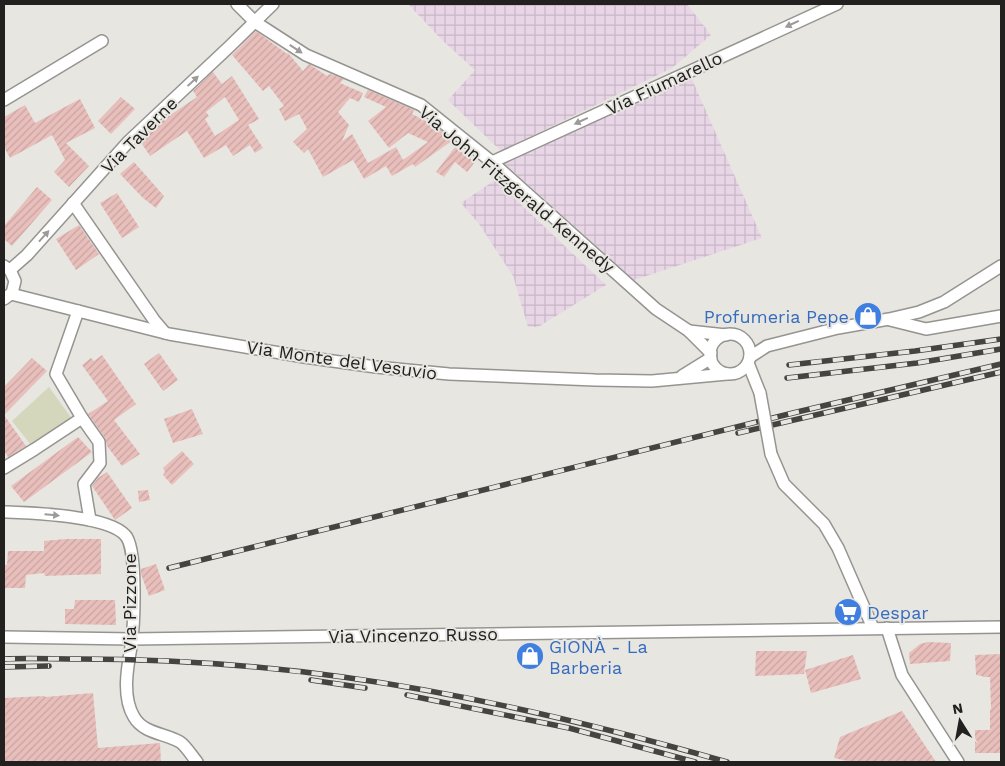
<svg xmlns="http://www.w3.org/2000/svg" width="1005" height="766" viewBox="0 0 1005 766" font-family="'Work Sans',sans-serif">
<defs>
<pattern id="industrial-grid" width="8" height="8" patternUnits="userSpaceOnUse" patternTransform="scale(1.25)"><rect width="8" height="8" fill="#e8d6e6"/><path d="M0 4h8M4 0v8" fill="none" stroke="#c7b7c5"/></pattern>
<pattern id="building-hatch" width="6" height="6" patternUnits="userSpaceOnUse" patternTransform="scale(1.25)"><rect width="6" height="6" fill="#e9bfbc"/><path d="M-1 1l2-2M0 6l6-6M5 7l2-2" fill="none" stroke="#c8a4a1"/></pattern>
</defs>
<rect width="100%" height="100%" fill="#e8e6e1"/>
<g fill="url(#industrial-grid)">
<polygon points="408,4 687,4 711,35 672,68 501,151 448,100 475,70 443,41"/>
<polygon points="691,77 762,238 634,280 503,162"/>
<polygon points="495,180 606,285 538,327 528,327 513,276 479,224 461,203"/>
</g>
<polygon fill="#d4d7bc" points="49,387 72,419 31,445 12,421"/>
<g fill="url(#building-hatch)" fill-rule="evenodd">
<polygon points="256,31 287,54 288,53 303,71 309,64 327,76 330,74 344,79 340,83 363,93 359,102 350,98 338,112 349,125 342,141 352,134 368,163 396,147 403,160 428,142 408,133 389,148 368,121 386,107 364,97 368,90 414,110 412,114 436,126 453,140 415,167 413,164 392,176 386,166 364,179 353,160 323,177 308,149 304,153 293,142 307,129 299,114 285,121 279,109 284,106 269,86 263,91 232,55"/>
<path d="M 213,72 L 222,84 L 232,76 L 259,119 L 248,125 L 263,148 L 255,153 L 250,145 L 233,156 L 226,145 L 204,158 L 187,131 L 150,156 L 140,141 L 163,120 L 197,97 L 193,91 ZM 225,97 L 239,120 L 215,136 L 205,119 L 209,116 L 206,112 Z"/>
<polygon points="121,97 135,109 111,134 98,121"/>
<polygon points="80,99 95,128 66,143 89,166 69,187 54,172 65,160 52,135 10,158 4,147 4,117 25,105 35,123"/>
<polygon points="455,147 475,162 467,172 455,162 444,177 436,172"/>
<polygon points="134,162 164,196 156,208 143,198 120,174"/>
<polygon points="37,187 52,200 12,246 4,239 4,226"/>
<polygon points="117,193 139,227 122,238 100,203"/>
<polygon points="79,225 99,254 76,270 56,239"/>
<polygon points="159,353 178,380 163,391 144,364"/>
<polygon points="102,355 136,404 114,420 140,454 122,466 107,446 105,438 88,414 108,401 82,365 91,358 94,361"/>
<polygon points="32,358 47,371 4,415 4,387"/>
<polygon points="192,409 203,434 173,443 164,419"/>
<polygon points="4,415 26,446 8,457 4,451"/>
<polygon points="78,437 92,452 24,502 11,486"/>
<polygon points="182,451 194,464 172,485 163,475 165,472 163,468"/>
<polygon points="107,472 132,508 115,520 92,486 98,478"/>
<polygon points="148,490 150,500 139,502 138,491"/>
<polygon points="66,539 101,539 101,574 45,576 44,573 26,575 25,588 4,588 4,565 7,565 8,551 44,551 44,541"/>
<polygon points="156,564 165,590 149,596 141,574 141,569"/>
<polygon points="75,600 115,600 116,625 65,624 65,609 74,609"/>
<polygon points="928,642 951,643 950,661 910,664 909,653 920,644"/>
<polygon points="756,651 807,651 804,674 755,676"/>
<polygon points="1001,654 1001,753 975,753 975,730 990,730 990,710 991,709 990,677 983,677 982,676 976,675 975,655"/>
<polygon points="853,655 861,679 811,693 805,670"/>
<polygon points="93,693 98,748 160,743 161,762 4,762 4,698 45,696 45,697"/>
<polygon points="902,711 936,762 852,762 834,758 840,737"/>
</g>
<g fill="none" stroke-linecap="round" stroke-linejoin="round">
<defs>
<g id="minor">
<polyline points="237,4 255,22 306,55 421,105 492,162 656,309 689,331 711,353"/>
<polyline points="4,100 102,41"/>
<polyline points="492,162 837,4"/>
<polyline points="73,203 154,320 165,333"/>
<polyline points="4,266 10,270 15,281 12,293 4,299"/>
<polyline points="10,270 27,255 129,141 230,46 273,4"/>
<polyline points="11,294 169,334 304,357 376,367 449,374 595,380 652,381 727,374"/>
<polyline points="890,320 926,329 1001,316"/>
<polyline points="689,331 726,335"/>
<circle cx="730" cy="354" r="20"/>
<polyline points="750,357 767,346 838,328 889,319 919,312 944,302 1001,266"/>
<polyline points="748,363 760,393"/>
<polyline points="682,376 711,358"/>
<polyline points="82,418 99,442 100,463 84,484 90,520"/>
<polyline points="771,454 784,484 824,524 838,548 873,628"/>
<polyline points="4,468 35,449 82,418 56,374 78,311"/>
<path d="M 4,512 C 31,513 106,515 125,535 C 138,547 134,627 131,647 C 127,669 122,697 134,717 C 144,734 165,733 180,742 C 186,746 192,756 197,762"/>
<polyline points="887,628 902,675 958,762"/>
<polyline points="4,637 132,639 1001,627"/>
</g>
</defs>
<use href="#minor" stroke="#969490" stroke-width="14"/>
<use href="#minor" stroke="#fff" stroke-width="11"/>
<defs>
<g id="rail">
<polyline points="789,365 915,351 1001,339"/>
<polyline points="787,378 917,363 1001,349"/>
<polyline points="738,433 1001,372"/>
<polyline points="169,568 797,412 1001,364"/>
<path d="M 4,659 C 29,658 54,659 79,659 C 167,659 256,665 343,677 C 473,695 601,726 727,762"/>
<polyline points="4,667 49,666"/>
<polyline points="311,680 365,688"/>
<polyline points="407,695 569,728 695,762"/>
</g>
</defs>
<use href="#rail" stroke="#454441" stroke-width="5.5"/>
<use href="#rail" stroke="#e8e6e1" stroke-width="4" stroke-dasharray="11" stroke-linecap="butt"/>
<defs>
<polyline id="minor-bridge" points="760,393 771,454"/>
</defs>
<use href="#minor-bridge" stroke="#969490" stroke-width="14" stroke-linecap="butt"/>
<use href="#minor-bridge" stroke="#fff" stroke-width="11"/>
</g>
<defs><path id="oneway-solid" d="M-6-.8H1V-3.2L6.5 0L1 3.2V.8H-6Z" transform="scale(1.25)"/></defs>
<g fill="#9c9b9a">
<use href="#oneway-solid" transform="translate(792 24) rotate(155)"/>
<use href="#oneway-solid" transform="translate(296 49) rotate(33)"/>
<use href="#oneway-solid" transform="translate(193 81) rotate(-43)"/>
<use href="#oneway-solid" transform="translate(581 121) rotate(155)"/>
<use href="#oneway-solid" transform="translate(44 236) rotate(-48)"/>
<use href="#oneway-solid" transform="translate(52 515) rotate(5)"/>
</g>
<defs>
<symbol id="shop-disc" viewBox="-11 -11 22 22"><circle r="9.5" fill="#3f7fe0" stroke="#e8e6e1"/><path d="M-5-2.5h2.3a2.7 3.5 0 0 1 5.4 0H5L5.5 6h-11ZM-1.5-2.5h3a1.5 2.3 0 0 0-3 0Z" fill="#fff"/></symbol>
<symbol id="supermarket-disc" viewBox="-11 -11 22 22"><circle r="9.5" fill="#3f7fe0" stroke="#e8e6e1"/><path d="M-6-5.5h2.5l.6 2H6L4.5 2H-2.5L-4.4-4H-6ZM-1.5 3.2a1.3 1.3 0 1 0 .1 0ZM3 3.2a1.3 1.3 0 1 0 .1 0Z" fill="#fff"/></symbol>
</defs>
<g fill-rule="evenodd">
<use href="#shop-disc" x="852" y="300" width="32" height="32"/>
<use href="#supermarket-disc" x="832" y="596" width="32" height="32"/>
<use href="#shop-disc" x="514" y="640" width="32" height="32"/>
</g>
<g text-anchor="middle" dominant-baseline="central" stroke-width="4" stroke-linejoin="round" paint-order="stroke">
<g font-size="18" fill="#22211f" stroke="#e8e6e1">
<text transform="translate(664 83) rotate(-25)">Via Fiumarello</text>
<text transform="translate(139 135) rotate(-45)">Via Taverne</text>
<text transform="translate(517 189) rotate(40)">Via John Fitzgerald Kennedy</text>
<text transform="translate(342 360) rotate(8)">Via Monte del Vesuvio</text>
<text transform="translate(129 603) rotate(-90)">Via Pizzone</text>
<text transform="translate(413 635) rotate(-1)">Via Vincenzo Russo</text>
</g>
<g font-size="18" fill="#366cbe" stroke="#e8e6e1" text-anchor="start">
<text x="849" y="316" text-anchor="end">Profumeria Pepe</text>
<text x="867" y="612">Despar</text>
<text x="549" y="646">GIONÀ - La<tspan x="549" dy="21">Barberia</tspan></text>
</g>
</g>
<rect width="1005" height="766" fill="none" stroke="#22211f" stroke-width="10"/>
<g transform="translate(960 721) rotate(349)" stroke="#e8e6e1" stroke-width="4" paint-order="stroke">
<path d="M0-4L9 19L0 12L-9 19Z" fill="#22211f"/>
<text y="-8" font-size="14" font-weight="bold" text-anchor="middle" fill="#22211f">N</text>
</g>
</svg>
